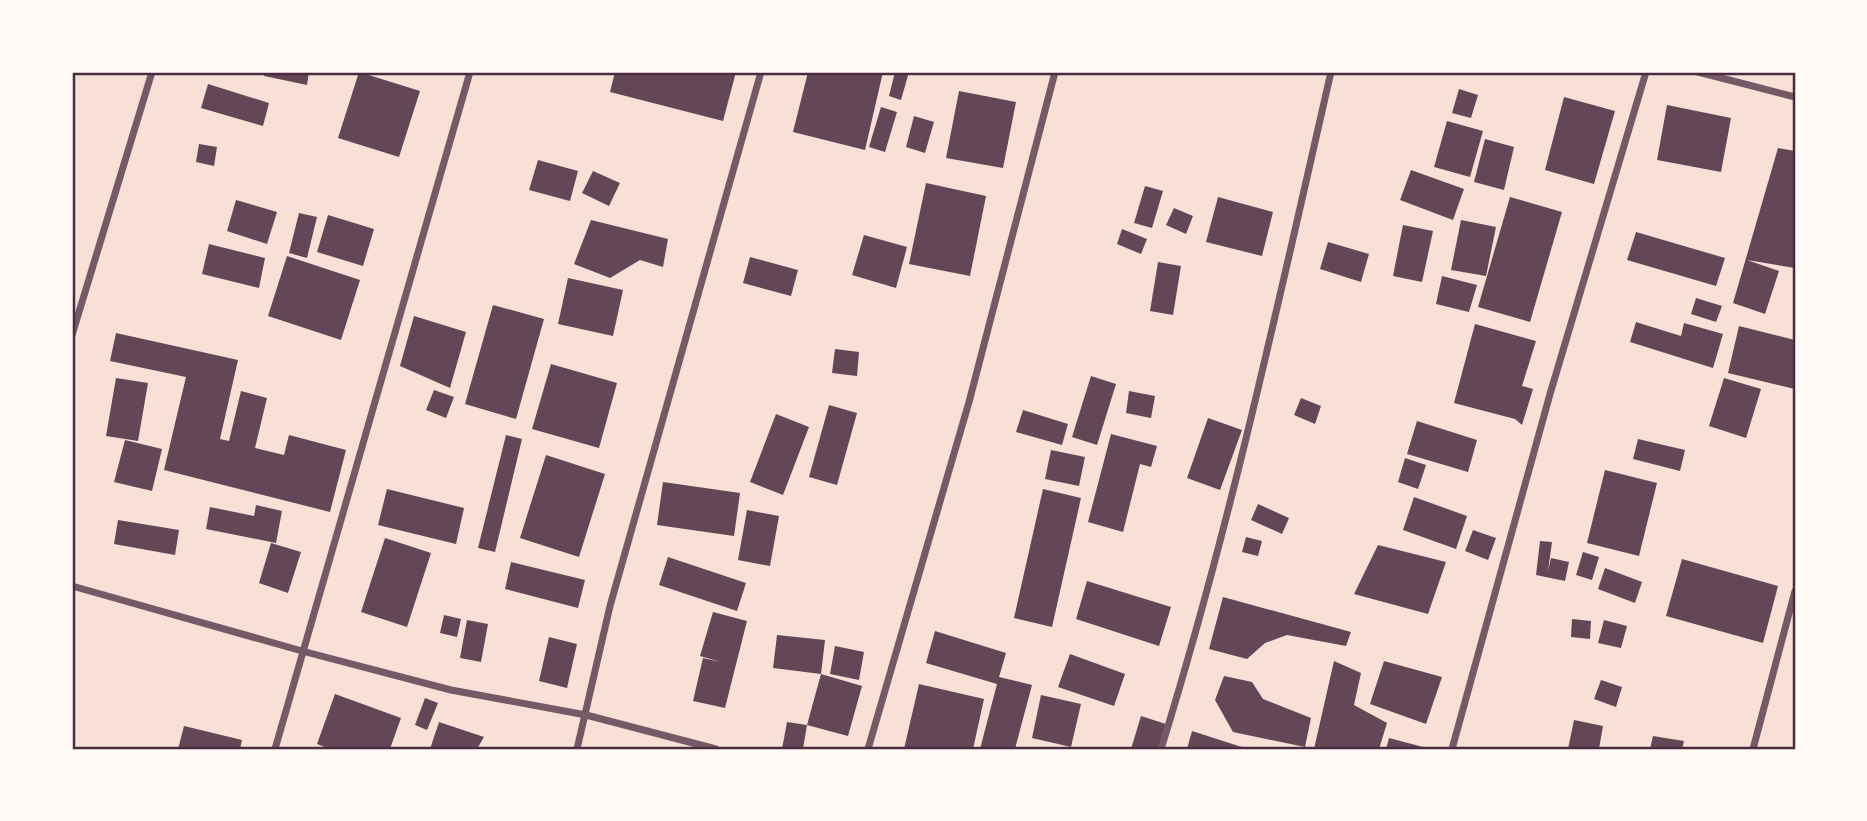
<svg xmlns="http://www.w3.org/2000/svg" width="1867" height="821" viewBox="0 0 1867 821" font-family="'Fira Sans',sans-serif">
<rect width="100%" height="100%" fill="#f7e1d7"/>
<g fill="#644757">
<polygon points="265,72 309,72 307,85 264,76"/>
<polygon points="359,72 420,91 399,157 338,138"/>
<polygon points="615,72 736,72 723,121 610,92"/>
<polygon points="808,72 883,72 865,150 793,132"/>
<polygon points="895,72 909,72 901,100 889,96"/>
<polygon points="208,84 269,103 263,126 201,108"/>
<polygon points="1459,89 1478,95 1471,118 1452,113"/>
<polygon points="959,91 1016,102 1003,168 946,158"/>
<polygon points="1564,97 1615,111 1594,184 1545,170"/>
<polygon points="1667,105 1731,118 1721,172 1657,160"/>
<polygon points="881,107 897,112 885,152 869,147"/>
<polygon points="914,116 934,122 925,153 906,147"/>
<polygon points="1447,121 1483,131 1470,177 1434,167"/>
<polygon points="1485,139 1514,147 1504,190 1474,182"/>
<polygon points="199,144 217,147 214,166 196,162"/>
<polygon points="1778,148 1795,151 1795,268 1747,260 1779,271 1765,314 1733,303"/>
<polygon points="538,160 578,171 570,201 529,190"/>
<polygon points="1411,170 1464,189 1453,220 1400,200"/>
<polygon points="593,171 620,183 609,206 582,193"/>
<polygon points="926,183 986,196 970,276 909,264"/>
<polygon points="1145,186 1163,191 1152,228 1134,223"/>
<polygon points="1218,197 1273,212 1262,256 1206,242"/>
<polygon points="1510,197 1562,212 1530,322 1478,307"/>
<polygon points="236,200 277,212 267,244 227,231"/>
<polygon points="1174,208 1193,216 1186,234 1166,225"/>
<polygon points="299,213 317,217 307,258 289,253"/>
<polygon points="328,215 374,229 363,266 317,252"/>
<polygon points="591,220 668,239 663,267 640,260 610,278 574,264"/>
<polygon points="1461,220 1496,227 1486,276 1451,270"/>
<polygon points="1403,225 1433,231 1422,282 1393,276"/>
<polygon points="1122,229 1147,239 1141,254 1117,244"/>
<polygon points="1636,232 1725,258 1716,286 1627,260"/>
<polygon points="864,235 907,247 896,288 852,275"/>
<polygon points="1328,242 1369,254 1361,282 1320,269"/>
<polygon points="209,244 265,258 259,288 202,274"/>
<polygon points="287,256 360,280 341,340 268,316"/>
<polygon points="750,257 798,270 791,296 743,283"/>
<polygon points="1158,262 1181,266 1173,315 1150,311"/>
<polygon points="1442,276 1477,285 1469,312 1436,304"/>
<polygon points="568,278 623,290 613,336 558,324"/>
<polygon points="1696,298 1722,306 1716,322 1691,314"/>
<polygon points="493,305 544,319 516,419 465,404"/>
<polygon points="414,316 466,332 450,388 400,366"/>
<polygon points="1636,322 1681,336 1684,323 1723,334 1713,368 1630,342"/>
<polygon points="1475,324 1536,341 1522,386 1533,389 1522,425 1515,419 1454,403"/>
<polygon points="1739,326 1795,340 1795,389 1728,373"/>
<polygon points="116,333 238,360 220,439 229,441 241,391 267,398 255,448 284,455 289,435 346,450 330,512 164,470 186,377 110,361"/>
<polygon points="835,349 859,352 857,376 832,373"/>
<polygon points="551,364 617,383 599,448 532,429"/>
<polygon points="1091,376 1116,384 1097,445 1072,437"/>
<polygon points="116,378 148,383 138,441 106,436"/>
<polygon points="1724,378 1761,389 1746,438 1709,426"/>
<polygon points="434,390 454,397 446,418 426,410"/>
<polygon points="1129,391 1155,396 1151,418 1126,413"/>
<polygon points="1301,398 1321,406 1315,424 1294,415"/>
<polygon points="829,405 857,413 837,485 809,477"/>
<polygon points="1023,410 1068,424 1062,445 1016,432"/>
<polygon points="776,414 809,427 783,495 750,482"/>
<polygon points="1208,418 1242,430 1220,490 1187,478"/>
<polygon points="1417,421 1477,440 1468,472 1407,454"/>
<polygon points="1111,434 1157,446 1151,467 1140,464 1123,532 1088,522"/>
<polygon points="506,435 522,439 495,552 478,548"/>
<polygon points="1638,439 1685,450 1680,471 1633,459"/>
<polygon points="125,440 162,449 152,491 114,482"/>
<polygon points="1051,450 1085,457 1079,486 1045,479"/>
<polygon points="546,455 605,474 579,557 520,538"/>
<polygon points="1405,458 1426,465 1418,489 1398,482"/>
<polygon points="1605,470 1657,483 1639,556 1587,543"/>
<polygon points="663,482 740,493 734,536 657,525"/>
<polygon points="387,489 464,508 456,544 378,525"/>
<polygon points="1043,489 1081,498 1052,627 1014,618"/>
<polygon points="1414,497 1467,516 1456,549 1403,530"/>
<polygon points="1258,504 1289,518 1282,534 1251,520"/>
<polygon points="256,505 282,511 276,543 206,529 210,507 254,516"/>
<polygon points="747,510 779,516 770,566 738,560"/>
<polygon points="118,520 179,530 175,555 114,544"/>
<polygon points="1473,530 1496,538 1488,560 1465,551"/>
<polygon points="1246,537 1262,541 1258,556 1242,552"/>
<polygon points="385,538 431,553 407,627 361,612"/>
<polygon points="1540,541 1552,542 1548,571 1551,558 1569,562 1565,581 1536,575"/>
<polygon points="271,543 301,552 288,593 259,583"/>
<polygon points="1378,545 1446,562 1428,614 1354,594"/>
<polygon points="1583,552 1599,557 1592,580 1576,575"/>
<polygon points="668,557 746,583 737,611 659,585"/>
<polygon points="1682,559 1778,586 1763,643 1666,616"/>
<polygon points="511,562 585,580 578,608 505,589"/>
<polygon points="1605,568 1642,582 1635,603 1598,589"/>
<polygon points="1087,581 1171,607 1159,646 1076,619"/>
<polygon points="1223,597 1351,632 1346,646 1287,635 1265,643 1247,659 1209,649"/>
<polygon points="713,612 747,621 725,708 693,701 703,658 721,662 700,656"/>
<polygon points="444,615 461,619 457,637 440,633"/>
<polygon points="1572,619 1591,621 1590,639 1571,637"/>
<polygon points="467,620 488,624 481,662 460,658"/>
<polygon points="1604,620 1627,626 1621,648 1598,643"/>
<polygon points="935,631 1006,653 999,677 1032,685 1015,749 980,749 997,684 926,663"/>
<polygon points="777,635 825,640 821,674 773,668"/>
<polygon points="549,637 577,644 567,688 539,681"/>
<polygon points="835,646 864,652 859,680 830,674"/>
<polygon points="1070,654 1125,674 1114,706 1058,687"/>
<polygon points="1334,661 1361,673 1354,705 1387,723 1379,749 1314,749"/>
<polygon points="1384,661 1442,677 1426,724 1370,704"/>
<polygon points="821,674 862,686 848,736 807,725"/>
<polygon points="1224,676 1252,682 1263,699 1311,718 1305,747 1233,732 1215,700"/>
<polygon points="1601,680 1622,687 1616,707 1594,699"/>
<polygon points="919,684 984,699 973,749 904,749"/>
<polygon points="335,694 401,718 390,749 330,749 317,744"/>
<polygon points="1041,695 1081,704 1071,747 1032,738"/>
<polygon points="425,698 438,703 427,730 415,725"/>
<polygon points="1141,716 1169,725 1162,749 1131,749"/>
<polygon points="1574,720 1603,726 1599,749 1568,749"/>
<polygon points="439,722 484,737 477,749 430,749"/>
<polygon points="787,722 807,725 803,749 782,749"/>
<polygon points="184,726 242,740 240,749 178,749"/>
<polygon points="1192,731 1248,749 1187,749"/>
<polygon points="1653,736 1684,741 1682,749 1650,749"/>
<polygon points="1389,738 1427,748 1427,749 1386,749"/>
</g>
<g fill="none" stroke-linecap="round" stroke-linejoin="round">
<g stroke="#755966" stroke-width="7">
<polyline points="1698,72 1795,97"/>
<polyline points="72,335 152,72"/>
<polyline points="72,586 302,651 451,690 586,715 716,749"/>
<polyline points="275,749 470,72"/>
<polyline points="577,749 610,606 761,72"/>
<polyline points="868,749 969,402 1055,72"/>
<path d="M 1161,749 C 1230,527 1279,299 1331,72"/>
<polyline points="1452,749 1550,394 1646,72"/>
<polyline points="1753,749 1795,591"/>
</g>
</g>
<rect width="1867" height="821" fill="none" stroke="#fffaf5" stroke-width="147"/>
<rect x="74" y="74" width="1720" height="674" fill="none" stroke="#4a2c40" stroke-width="2.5"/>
</svg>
